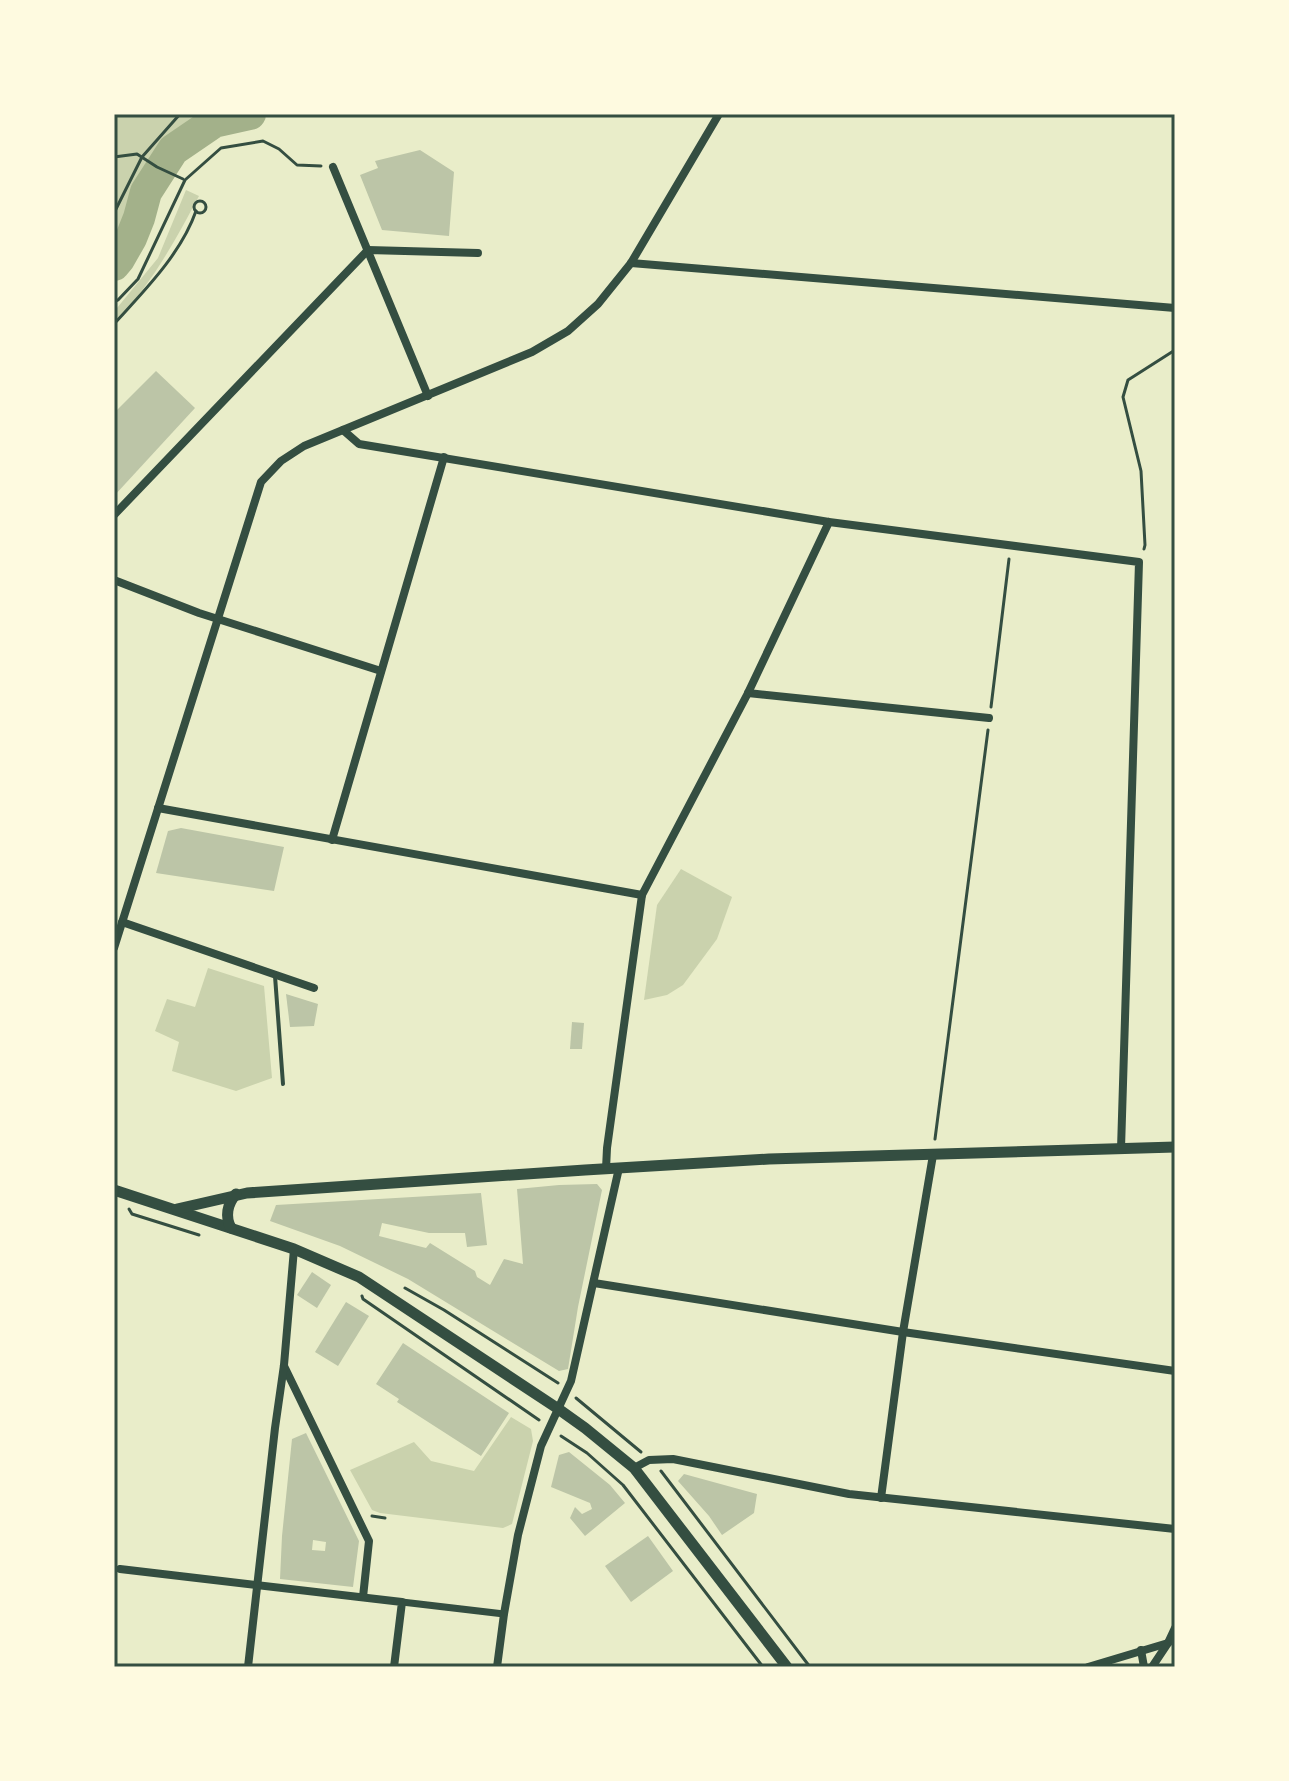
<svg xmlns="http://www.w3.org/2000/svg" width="1289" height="1781" viewBox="0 0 1289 1781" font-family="Commissioner,sans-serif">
<rect width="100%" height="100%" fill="#e9edc9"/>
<g fill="#cad2ad">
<polygon points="114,114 248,114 214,122 173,150 131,238 114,252"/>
<path d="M 186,190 L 199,196 C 175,241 150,287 114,323 L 114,309 L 117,308 L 158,258 Z"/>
<polygon points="681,869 732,897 717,939 683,985 667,995 644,1000 657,905"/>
<polygon points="208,968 264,986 272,1078 236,1091 172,1071 179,1042 155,1031 167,999 195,1007"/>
<polygon points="511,1417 531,1429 533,1441 512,1524 503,1528 380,1513 372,1510 350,1470 414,1442 431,1461 474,1471"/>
</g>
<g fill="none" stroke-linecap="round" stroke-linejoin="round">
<polyline stroke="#a3b18a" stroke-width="32" points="114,265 119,259 131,238 139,218 146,192 173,150 214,122 250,114"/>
</g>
<g fill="#bcc5a7" fill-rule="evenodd">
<polygon points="420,150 454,172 449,236 382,230 360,175 378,168 375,161"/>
<polygon points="156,371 195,408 114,496 114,413"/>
<polygon points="181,828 284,847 274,891 156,873 168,831"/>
<polygon points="286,994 318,1004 314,1026 290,1027"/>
<polygon points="572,1022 584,1023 582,1049 570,1049"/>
<polygon points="597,1184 602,1190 578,1307 568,1369 559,1371 408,1279 373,1262 340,1246 270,1221 276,1205 481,1193 487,1245 467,1247 465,1233 429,1233 382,1223 379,1236 426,1248 430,1243 475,1271 477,1277 490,1285 504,1259 523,1264 517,1189 559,1185"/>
<polygon points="312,1272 331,1285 317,1308 297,1295"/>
<polygon points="346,1302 369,1316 338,1366 315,1352"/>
<polygon points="403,1343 509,1413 481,1456 397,1402 399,1399 376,1384"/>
<path d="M 306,1433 L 359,1541 L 353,1587 L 280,1579 L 282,1536 L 292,1439 ZM 313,1540 L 326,1542 L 325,1551 L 312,1550 Z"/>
<polygon points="569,1452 610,1485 625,1503 585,1536 570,1518 575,1507 582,1514 592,1509 590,1503 551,1487 559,1455"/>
<polygon points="684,1474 757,1494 754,1513 722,1535 709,1516 678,1481"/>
<polygon points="648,1536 673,1571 631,1602 605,1566"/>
</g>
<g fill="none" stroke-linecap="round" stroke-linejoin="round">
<g stroke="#344e41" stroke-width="3">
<polyline points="114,157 137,154 157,167 183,179"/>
<circle cx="200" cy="207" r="6"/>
<polyline points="114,213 142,157 180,114"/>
<polyline points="114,302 118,300 138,279 185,180 221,148 263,141 279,149 297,165 321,166"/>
<path d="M 114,324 C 144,291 181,254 196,211"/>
<polyline points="1144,549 1145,545 1141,471 1123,397 1128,380 1175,350"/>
<polyline points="991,707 1009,559"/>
<polyline points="935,1139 988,730"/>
<polyline points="129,1209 132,1214 199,1235"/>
<polyline points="405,1288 444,1310 558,1383"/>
<polyline points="362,1296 363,1299 539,1420"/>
<polyline points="576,1398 641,1452"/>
<polyline points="561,1436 587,1453 623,1485 763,1667"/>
<polyline points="661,1471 810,1667"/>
<polyline points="372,1516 385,1518"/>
</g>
<polyline stroke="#344e41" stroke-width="4" points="275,976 283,1084"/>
<polyline stroke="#344e41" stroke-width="7" points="402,1602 504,1614"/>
<g stroke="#344e41" stroke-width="8">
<polyline points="333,167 428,396"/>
<polyline points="631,263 1175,308"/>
<polyline points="343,430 359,444 829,522 1139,562 1121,1149"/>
<polyline points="114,515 368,250 478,253"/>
<polyline points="114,580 199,613 381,671"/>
<polyline points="748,693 989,718"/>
<polyline points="158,808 642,895"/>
<polyline points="332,840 444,457"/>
<polyline points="122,922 314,988"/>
<polyline points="114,948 261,482 281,461 304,446 532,352 568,331 598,304 631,263 719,114"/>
<polyline points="606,1169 607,1148 642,895 748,693 829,522"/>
<polyline points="594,1283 903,1332 1175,1371"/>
<polyline points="284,1366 369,1541 363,1597"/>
<polyline points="634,1468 649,1460 673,1459 849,1494 1175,1529"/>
<polyline points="881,1498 903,1332 933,1155"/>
<polyline points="120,1569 402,1602 394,1667"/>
<polyline points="1141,1650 1144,1667"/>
<polyline points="248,1667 275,1428 284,1365 294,1249"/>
<polyline points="497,1667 504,1614 518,1535 541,1446 571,1381 619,1168"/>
<polyline points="1088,1667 1168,1643"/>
<polyline points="1152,1667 1168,1643 1175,1628"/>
</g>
<g stroke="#344e41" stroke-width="11">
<polyline points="114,1190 294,1249 359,1277 557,1408 585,1428 634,1468 787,1667"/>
<polyline points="177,1209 247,1193 585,1170 769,1159 1175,1147"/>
<path d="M 231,1228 C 225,1217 227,1204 236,1194"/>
</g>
</g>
<rect width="1289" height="1781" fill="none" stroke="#fefae0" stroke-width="232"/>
<rect x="116" y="116" width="1057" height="1549" fill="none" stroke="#344e41" stroke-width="3"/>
</svg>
